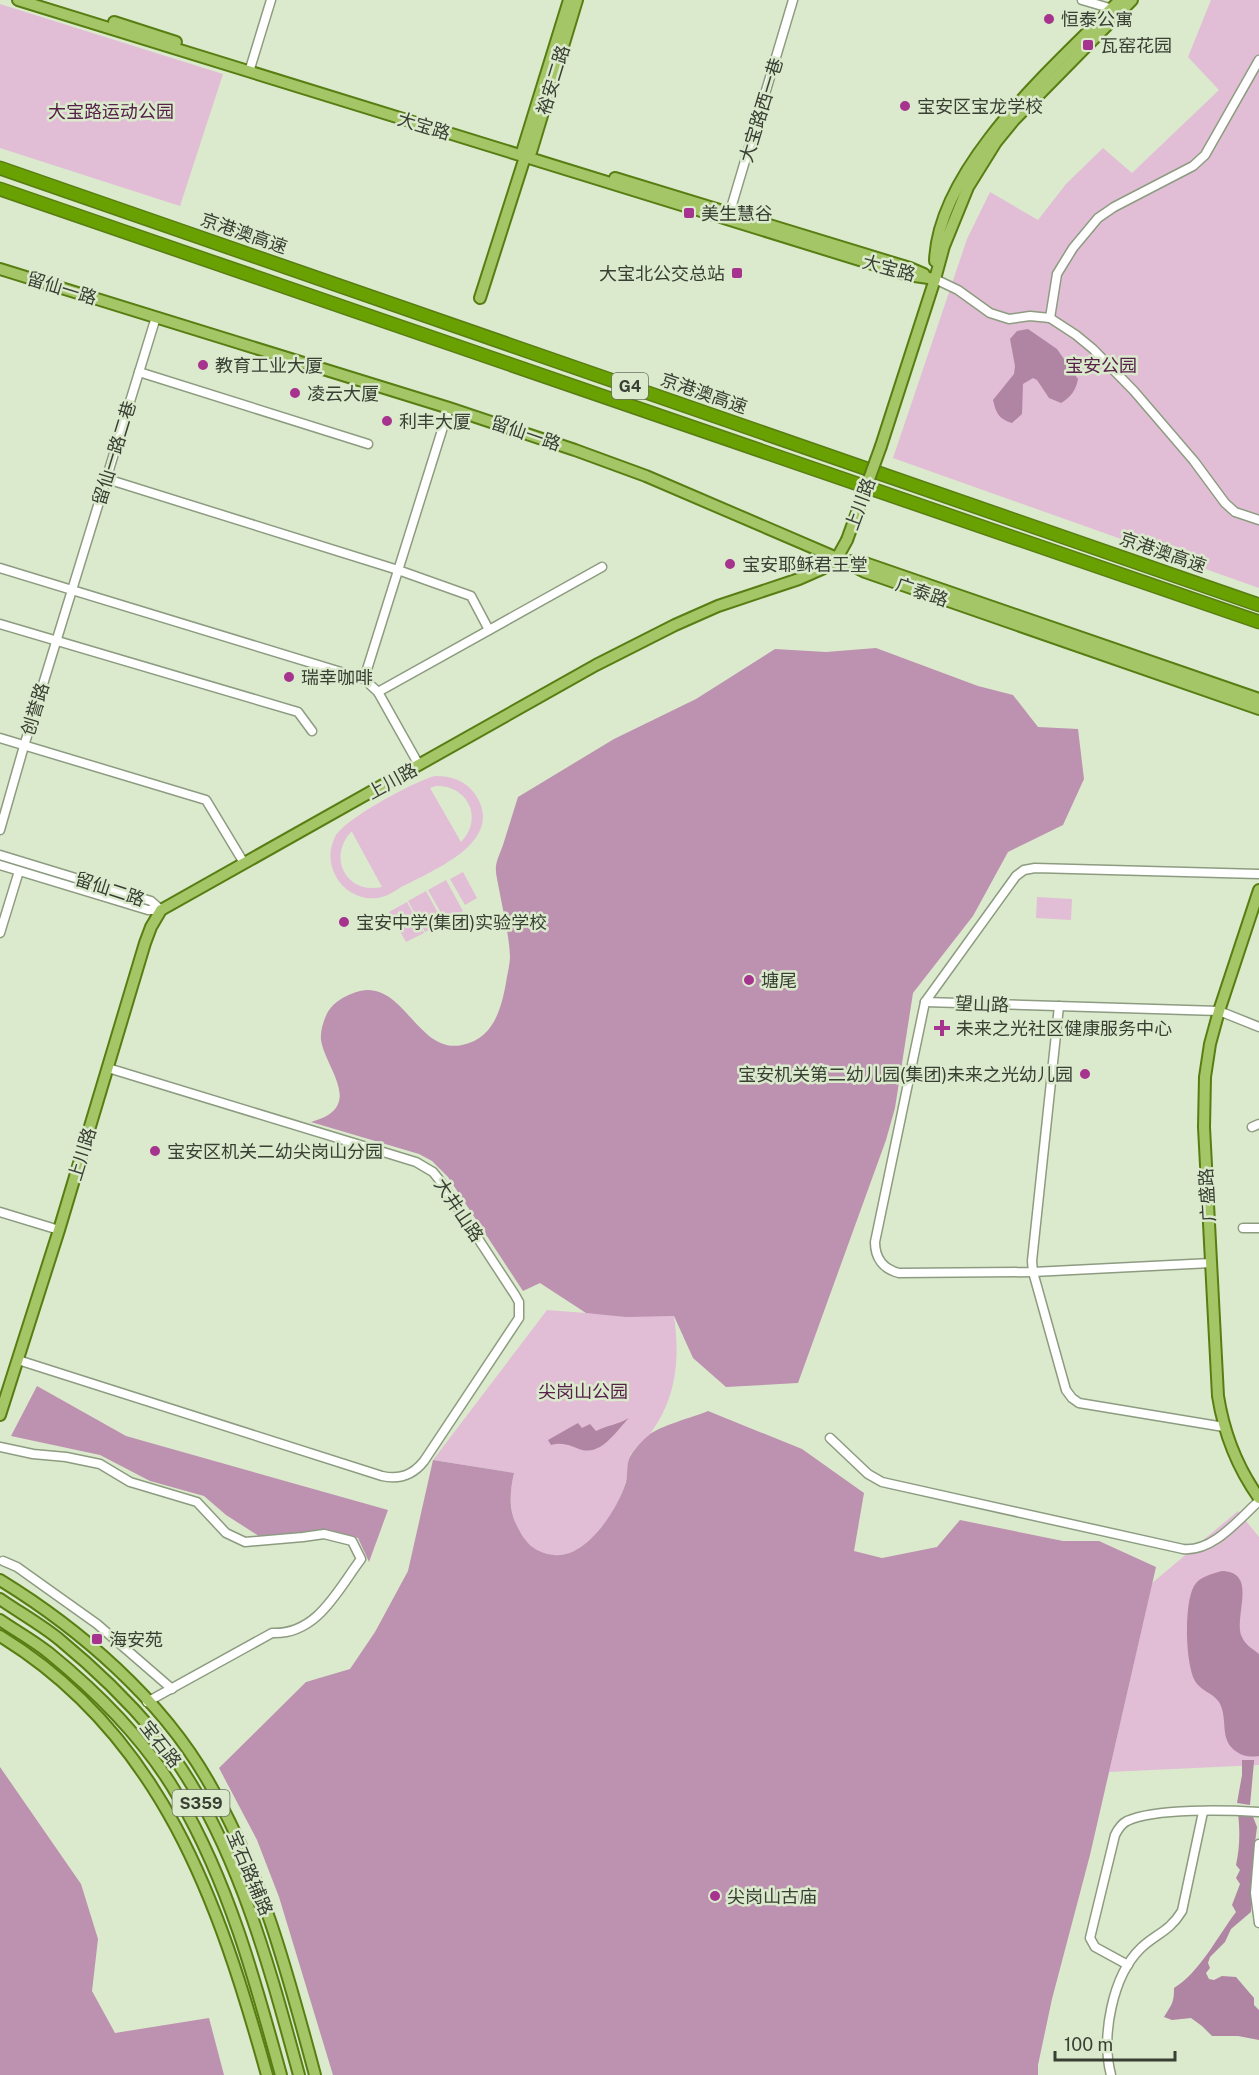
<svg xmlns="http://www.w3.org/2000/svg" width="1259" height="2075" viewBox="0 0 1259 2075" font-family="'Public Sans','Noto Sans SC',sans-serif">
<rect width="100%" height="100%" fill="#dbeacd"/>
<g fill="#e1bed6" fill-rule="evenodd">
<polygon points="1211,0 1259,0 1259,588 893,458 967,239 990,192 1038,220 1066,184 1103,148 1132,173 1219,90 1188,57"/>
<polygon points="0,4 223,74 180,206 0,148"/>
<path d="M 435,776 C 451,776 465,780 475,794 C 508,843 430,871 398,889 C 392,893 385,897 377,898 C 344,902 320,866 335,837 C 344,819 415,781 435,776 ZM 436,786 C 468,785 484,819 461,842 L 430,788 ZM 351,832 L 352,832 L 382,887 C 347,895 327,858 351,832 Z"/>
<polygon points="463,872 477,898 465,905 450,879"/>
<polygon points="446,880 463,911 445,920 428,890"/>
<polygon points="426,891 443,922 425,932 408,901"/>
<polygon points="1037,897 1072,899 1071,920 1036,918"/>
<polygon points="407,902 424,933 406,942 389,912"/>
<path d="M 547,1310 L 586,1313 L 674,1316 C 680,1358 677,1398 650,1434 C 644,1441 632,1449 629,1458 C 627,1465 628,1473 626,1480 C 620,1505 604,1529 584,1545 C 549,1572 514,1543 511,1504 C 510,1493 512,1483 514,1473 L 433,1460 Z"/>
<polygon points="1238,1511 1259,1537 1259,1765 1109,1772 1152,1583"/>
</g>
<g fill="#bd91b0">
<path d="M 876,648 L 978,686 L 1013,695 L 1038,727 L 1078,729 L 1084,779 L 1063,825 L 1008,852 L 973,916 L 913,993 L 895,1108 L 886,1140 L 798,1383 L 726,1387 L 693,1358 L 674,1316 L 626,1317 L 586,1313 L 540,1283 L 523,1291 L 448,1177 L 432,1161 L 419,1154 L 311,1122 C 366,1107 326,1070 321,1040 C 320,1031 324,1018 329,1010 C 335,1002 343,997 351,994 C 402,971 415,1055 462,1045 C 493,1039 501,1010 506,983 C 507,975 510,965 510,956 C 509,934 503,911 499,889 C 498,882 495,873 496,866 C 497,859 501,851 503,845 C 508,829 513,813 518,797 L 614,739 L 696,699 L 775,649 L 826,652 Z"/>
<polygon points="37,1386 126,1436 388,1510 369,1562 358,1538 324,1529 262,1538 226,1515 204,1496 150,1481 100,1455 11,1436"/>
<path d="M 708,1411 L 802,1449 L 864,1493 L 854,1551 L 882,1558 L 937,1547 L 960,1520 L 1063,1541 L 1099,1541 L 1156,1567 L 1090,1855 L 1052,1999 L 1038,2065 L 1038,2075 L 333,2075 L 279,1897 L 257,1840 L 219,1768 L 306,1682 L 350,1669 L 375,1632 L 408,1571 L 433,1460 L 514,1473 C 510,1491 508,1509 517,1526 C 525,1543 535,1553 554,1555 C 586,1559 618,1509 626,1482 C 628,1474 626,1462 631,1455 C 635,1448 643,1440 649,1435 C 659,1426 694,1417 708,1411 Z"/>
<polygon points="0,1767 81,1884 98,1939 92,1991 115,2033 209,2018 224,2075 0,2075"/>
</g>
<g fill="#b084a3">
<path d="M 1028,329 L 1057,349 L 1078,379 C 1076,390 1071,397 1061,403 L 1049,398 L 1037,380 L 1033,378 L 1023,384 L 1022,414 L 1012,423 C 999,419 996,413 993,400 L 1014,374 L 1015,366 L 1010,339 L 1017,331 Z"/>
<path d="M 629,1418 C 615,1432 601,1457 579,1449 C 569,1445 562,1442 551,1445 L 548,1440 L 578,1423 L 582,1428 L 590,1424 L 596,1431 C 608,1425 617,1425 629,1418 Z"/>
<path d="M 1222,1571 C 1259,1572 1233,1617 1242,1637 C 1245,1645 1253,1649 1259,1654 L 1259,1756 C 1251,1757 1244,1757 1237,1752 C 1218,1740 1229,1719 1219,1702 C 1213,1693 1201,1691 1195,1681 C 1185,1663 1184,1603 1194,1586 C 1200,1576 1212,1574 1222,1571 Z"/>
<polygon points="1242,1760 1254,1760 1254,1762 1250,1805 1237,1803 1242,1775"/>
<path d="M 1238,1813 L 1252,1814 L 1257,1827 L 1252,1866 L 1251,1912 L 1231,1929 L 1225,1942 L 1210,1957 L 1208,1963 L 1210,1968 L 1206,1973 L 1209,1979 L 1214,1980 L 1222,1976 L 1236,1977 L 1254,1998 L 1254,2005 L 1259,2010 L 1259,2040 L 1238,2036 L 1212,2036 L 1202,2026 L 1191,2018 L 1172,2020 L 1164,2017 C 1172,2004 1174,2003 1174,1988 C 1200,1972 1217,1937 1236,1912 L 1232,1905 L 1240,1884 L 1236,1878 L 1240,1870 L 1236,1865 C 1240,1847 1240,1831 1238,1813 Z"/>
</g>
<g fill="none" stroke-linecap="round" stroke-linejoin="round">
<defs>
<g id="minor">
<polyline points="1082,0 1116,10"/>
<polyline points="249,72 271,0"/>
<polyline points="728,218 793,0"/>
<polyline points="935,279 958,290 990,313 1009,319 1030,316 1050,318 1076,335 1093,349 1134,391 1194,461 1225,503 1235,512 1259,520"/>
<polyline points="1050,318 1057,274 1073,248 1098,218 1114,207 1193,166 1205,155 1259,60"/>
<polyline points="139,372 368,444"/>
<polyline points="107,479 398,570 471,596 489,630"/>
<polyline points="0,568 364,679 378,692 419,765"/>
<polyline points="0,624 298,712 312,731"/>
<polyline points="364,679 449,408"/>
<polyline points="378,692 602,567"/>
<polyline points="0,738 206,800 244,863"/>
<polyline points="0,830 24,746 156,317"/>
<polyline points="0,855 151,901 161,910"/>
<polyline points="0,865 148,910 161,910"/>
<polyline points="0,933 19,871"/>
<polyline points="925,1002 1219,1011 1259,1027"/>
<polyline points="1059,1006 1032,1261 1033,1272 1066,1390 1072,1398 1079,1403 1224,1427"/>
<polyline points="1252,1127 1259,1124"/>
<polyline points="0,1212 59,1230"/>
<polyline points="1243,1228 1259,1228"/>
<path d="M 1211,1263 L 1033,1272 L 899,1273 C 883,1269 875,1258 875,1242 L 925,1002 L 1016,876 L 1024,870 L 1035,868 L 1259,874"/>
<path d="M 18,1360 L 382,1476 C 400,1480 413,1475 424,1461 L 519,1318 L 519,1302 L 515,1295 L 441,1182 L 433,1172 L 416,1162 L 108,1068"/>
<path d="M 830,1438 L 868,1474 L 882,1482 L 1183,1549 C 1213,1552 1238,1520 1259,1501"/>
<path d="M 0,1447 L 33,1454 L 66,1457 L 100,1464 L 130,1482 L 197,1502 L 226,1533 L 245,1542 L 303,1537 L 324,1534 L 352,1541 L 361,1559 C 337,1591 317,1635 272,1633 L 147,1702"/>
<polyline points="3,1561 17,1567 97,1624 172,1689"/>
<polyline points="1259,1844 1255,1893 1259,1923"/>
<path d="M 1128,1965 L 1095,1947 L 1090,1938 L 1115,1835 C 1118,1829 1121,1824 1127,1821 C 1155,1808 1227,1810 1259,1812"/>
<path d="M 1111,2075 C 1101,2037 1112,1976 1141,1948 C 1157,1933 1169,1932 1182,1911 L 1203,1812"/>
</g>
<g id="major">
<polyline points="18,0 908,275 935,279"/>
<polyline points="114,22 176,42"/>
<polyline points="525,157 523,149 569,0"/>
<polyline points="615,178 910,268 924,274"/>
<path d="M 935,261 C 938,166 1057,64 1120,0"/>
<polyline points="0,269 449,408 575,450 646,476 837,558 865,572 1259,709"/>
<polyline points="480,298 525,157 531,152 577,0"/>
<polyline points="881,446 935,279 944,246 968,187 996,142 1014,120 1132,0"/>
<polyline points="852,561 868,564 1259,699"/>
<path d="M 1259,890 L 1219,1011 L 1210,1044 L 1205,1077 L 1204,1127 L 1218,1396 C 1224,1434 1237,1467 1259,1498"/>
<polyline points="0,1415 59,1230 145,943 151,927 161,910 596,665 675,625 718,606 799,579 824,568 837,558 847,540"/>
<path d="M 0,1580 C 80,1629 161,1699 208,1781 C 261,1872 288,1974 315,2075"/>
<path d="M 0,1599 C 20,1613 42,1625 60,1640 C 94,1668 127,1700 155,1733 C 232,1825 268,1961 299,2075"/>
<path d="M 0,1620 C 16,1631 34,1641 49,1653 C 98,1693 148,1743 179,1798 C 229,1884 255,1980 281,2075"/>
<path d="M 0,1636 C 162,1735 219,1902 267,2075"/>
</g>
<g id="highway">
<polyline points="0,168 1259,605"/>
<polyline points="0,189 1259,622"/>
</g>
</defs>
<use href="#minor" stroke="#8d9c80" stroke-width="11"/>
<use href="#major" stroke="#587e13" stroke-width="14"/>
<use href="#highway" stroke="#587e13" stroke-width="15"/>
<use href="#minor" stroke="#fff" stroke-width="8"/>
<use href="#major" stroke="#a5c667" stroke-width="10"/>
<use href="#highway" stroke="#69a002" stroke-width="12"/>
<defs>
<polyline id="major-bridge" points="847,540 881,446"/>
</defs>
<use href="#major-bridge" stroke="#587e13" stroke-width="14" stroke-linecap="butt"/>
<use href="#major-bridge" stroke="#a5c667" stroke-width="10"/>
</g>
<g fill="#a6338e" stroke="#dbeacd" stroke-width="2">
<circle cx="1049" cy="19" r="6"/>
<rect x="1082" y="39" width="12" height="12" rx="3"/>
<circle cx="905" cy="106" r="6"/>
<rect x="683" y="207" width="12" height="12" rx="3"/>
<rect x="731" y="267" width="12" height="12" rx="3"/>
<circle cx="203" cy="365" r="6"/>
<circle cx="295" cy="393" r="6"/>
<circle cx="387" cy="421" r="6"/>
<circle cx="730" cy="564" r="6"/>
<circle cx="289" cy="677" r="6"/>
<circle cx="344" cy="922" r="6"/>
<circle cx="749" cy="980" r="6"/>
<path d="M939 1019h6v6h6v6h-6v6h-6v-6h-6v-6h6z"/>
<circle cx="1085" cy="1074" r="6"/>
<circle cx="155" cy="1151" r="6"/>
<rect x="91" y="1633" width="12" height="12" rx="3"/>
<circle cx="715" cy="1896" r="6"/>
</g>
<g text-anchor="middle" dominant-baseline="central" stroke-width="5" stroke-linejoin="round" paint-order="stroke">
<g fill="#dbeacd" stroke="#6a7261" stroke-width="1.5">
<rect x="612" y="373" width="36" height="26" rx="4.5"/>
<rect x="172.5" y="1790" width="57" height="26" rx="4.5"/>
</g>
<g font-size="16" font-weight="bold" fill="#393f33">
<text x="630" y="386">G4</text>
<text x="201" y="1803">S359</text>
</g>
<g font-size="18" fill="#393f33" stroke="#dbeacd" text-anchor="start">
<text x="1061" y="19">恒泰公寓</text>
<text x="1100" y="45">瓦窑花园</text>
<text x="917" y="106">宝安区宝龙学校</text>
<text x="701" y="213">美生慧谷</text>
<text x="725" y="273" text-anchor="end">大宝北公交总站</text>
<text x="215" y="365">教育工业大厦</text>
<text x="307" y="393">凌云大厦</text>
<text x="399" y="421">利丰大厦</text>
<text x="742" y="564">宝安耶稣君王堂</text>
<text x="301" y="677">瑞幸咖啡</text>
<text x="356" y="922">宝安中学(集团)实验学校</text>
<text x="761" y="980">塘尾</text>
<text x="956" y="1028">未来之光社区健康服务中心</text>
<text x="1073" y="1074" text-anchor="end">宝安机关第二幼儿园(集团)未来之光幼儿园</text>
<text x="167" y="1151">宝安区机关二幼尖岗山分园</text>
<text x="109" y="1639">海安苑</text>
<text x="727" y="1896">尖岗山古庙</text>
</g>
<g font-size="18" fill="#393f33" stroke="#dbeacd">
<text transform="translate(553 80) rotate(-73)">裕安二路</text>
<text transform="translate(761 110) rotate(-73)">大宝路西一巷</text>
<text transform="translate(424 126) rotate(17)">大宝路</text>
<text transform="translate(244 233) rotate(19)">京港澳高速</text>
<text transform="translate(889 268) rotate(15)">大宝路</text>
<text transform="translate(62 288) rotate(17)">留仙一路</text>
<text transform="translate(704 393) rotate(19)">京港澳高速</text>
<text transform="translate(526 433) rotate(19)">留仙一路</text>
<text transform="translate(114 453) rotate(-73)">留仙一路二巷</text>
<text transform="translate(860 504) rotate(-70)">上川路</text>
<text transform="translate(1163 552) rotate(19)">京港澳高速</text>
<text transform="translate(922 592) rotate(19)">广泰路</text>
<text transform="translate(35 709) rotate(-73)">创誉路</text>
<text transform="translate(392 781) rotate(-29)">上川路</text>
<text transform="translate(110 889) rotate(18)">留仙二路</text>
<text transform="translate(982 1004) rotate(2)">望山路</text>
<text transform="translate(82 1154) rotate(-73)">上川路</text>
<text transform="translate(1207 1195) rotate(-93)">广盛路</text>
<text transform="translate(459 1210) rotate(56)">大井山路</text>
<text transform="translate(161 1744) rotate(52)">宝石路</text>
<text transform="translate(250 1873) rotate(67)">宝石路辅路</text>
</g>
<g font-size="18" fill="#57214a" stroke="#dbeacd">
<text x="111" y="111">大宝路运动公园</text>
<text x="1101" y="365">宝安公园</text>
<text x="583" y="1391">尖岗山公园</text>
</g>
</g>
<path d="M1055 2051v9h120v-9" fill="none" stroke="#393f33" stroke-width="3"/>
<text x="1064" y="2051" font-size="18" fill="#393f33" stroke="#dbeacd" stroke-width="4.5" paint-order="stroke">100 m</text>
</svg>
